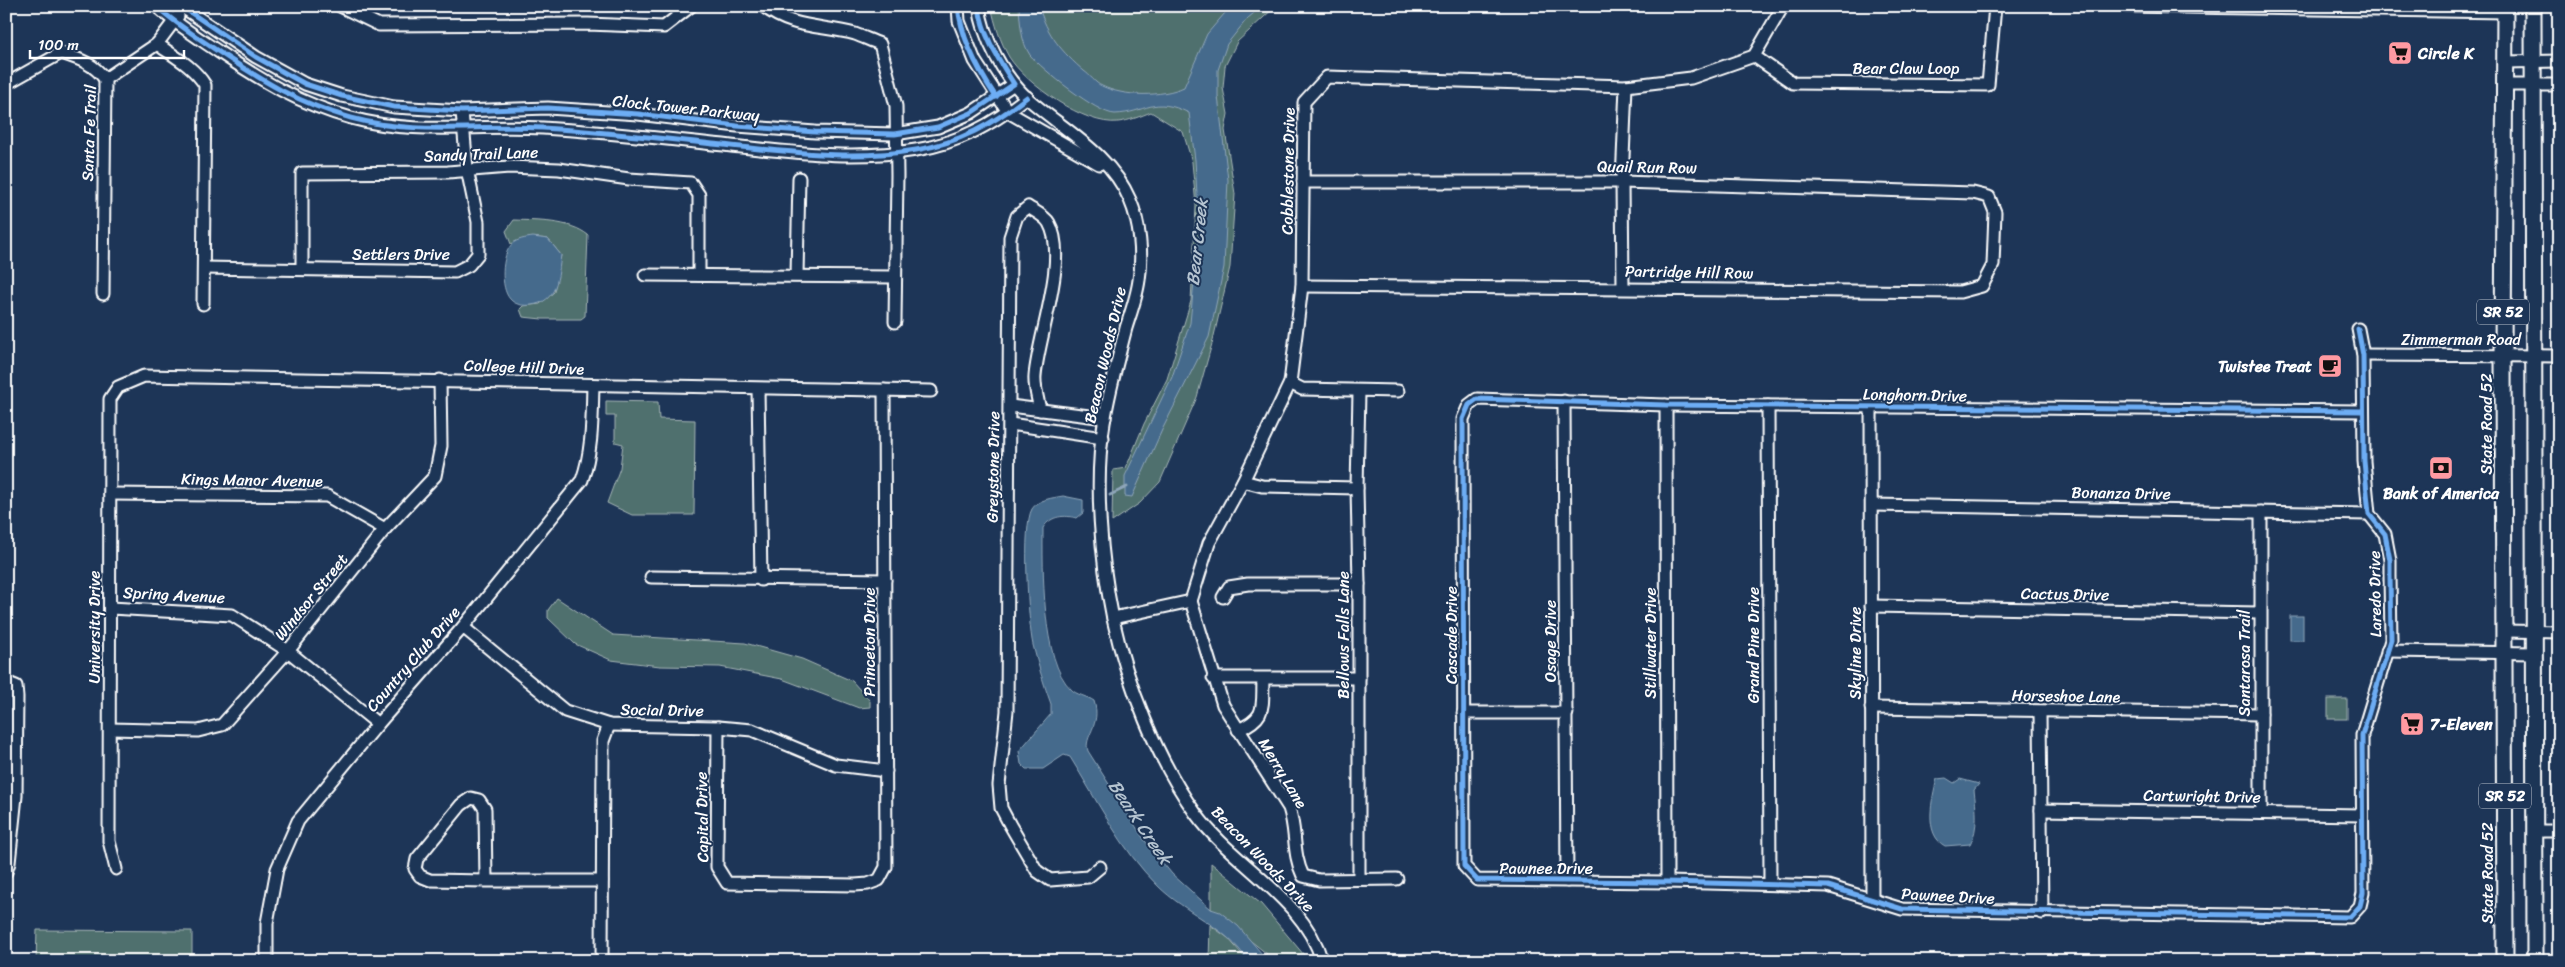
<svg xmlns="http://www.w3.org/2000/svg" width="2565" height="967" viewBox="0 0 2565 967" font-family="Sriracha,sans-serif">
<rect width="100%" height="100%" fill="#1d3557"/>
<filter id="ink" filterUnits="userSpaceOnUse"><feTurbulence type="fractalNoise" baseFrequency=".02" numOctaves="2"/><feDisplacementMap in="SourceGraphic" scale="10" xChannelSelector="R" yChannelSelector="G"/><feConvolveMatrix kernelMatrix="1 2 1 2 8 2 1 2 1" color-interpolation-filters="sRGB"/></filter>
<g filter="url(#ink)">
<g fill="#4f6f6e" stroke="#a7b7b6">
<path d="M 991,6 L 1276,6 L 1237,42 L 1225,66 L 1223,88 L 1228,114 L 1225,130 L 1235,194 L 1230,267 L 1213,340 L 1197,397 L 1160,482 L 1140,503 L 1112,522 L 1113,470 L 1126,468 L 1144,424 L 1167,379 L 1191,301 L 1196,206 L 1192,162 L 1183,132 L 1151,112 C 1141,116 1129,121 1118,122 C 1085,126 1026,84 1009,57 C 1000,41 995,24 991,6 Z"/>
<path d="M 514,220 C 538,221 569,220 588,235 L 585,316 L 581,319 L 542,319 L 523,317 L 520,309 L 523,306 L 540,304 L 554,292 L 561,255 L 548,239 C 534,237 524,237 511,244 L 506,231 Z"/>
<polygon points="606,401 658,402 659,419 695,420 694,515 632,515 607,503 620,468 623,444 615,442 615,416 606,416"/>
<polygon points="557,598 613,635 745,643 802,659 852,681 870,701 870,707 859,708 782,679 720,667 660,666 611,660 575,644 548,618 548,610"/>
<rect x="2328" y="699" width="19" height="20"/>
<polygon points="1211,863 1261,904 1304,955 1305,961 1268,961 1263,955 1267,954 1211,909"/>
<polygon points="1210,925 1228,938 1248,961 1209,961"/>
<polygon points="37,930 192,931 192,961 36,961"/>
</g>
<g fill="#456b8c" stroke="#8fa6ba">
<path d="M 1019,6 L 1039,6 C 1046,34 1063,53 1084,71 C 1090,75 1095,83 1102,86 C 1124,97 1162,97 1184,87 L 1207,34 L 1231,6 L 1262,6 L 1247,19 L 1227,44 L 1218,70 L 1218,96 L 1228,180 L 1224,267 L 1209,337 L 1162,430 L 1132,497 L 1125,496 L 1125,476 L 1172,377 L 1190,323 L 1199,230 L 1195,160 L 1189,113 C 1152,95 1147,113 1115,114 C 1097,114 1042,69 1030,55 C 1021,42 1020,22 1019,6 Z"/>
<path d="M 533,237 L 548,239 L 561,255 C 558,277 558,302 531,305 C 524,306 515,305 510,299 C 500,288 501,255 512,244 C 517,239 526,238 533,237 Z"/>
<path d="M 1063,496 L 1083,500 L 1083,513 L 1077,518 C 1065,515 1051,515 1043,528 C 1043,567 1041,661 1071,689 C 1076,695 1087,696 1094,701 C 1102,726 1083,736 1088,751 L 1145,841 L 1172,874 L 1211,909 L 1220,912 L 1238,926 L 1268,961 L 1248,961 C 1227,927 1185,913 1158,886 C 1121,850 1097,800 1070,757 L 1064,755 L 1043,769 L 1026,769 L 1021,764 L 1019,751 L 1051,714 L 1051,704 C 1044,685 1038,665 1033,645 C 1028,623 1022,526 1032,509 C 1038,499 1053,498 1063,496 Z"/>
<rect x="2290" y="616" width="13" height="24"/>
<path d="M 1946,778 L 1954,783 L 1960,779 L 1979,784 L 1974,790 C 1976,807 1979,829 1970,844 L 1945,846 C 1923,834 1932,798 1937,779 Z"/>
</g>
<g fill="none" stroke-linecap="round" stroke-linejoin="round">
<polyline stroke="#8fa6ba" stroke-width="3" points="1110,495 1127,487"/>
<defs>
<g id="minor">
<path d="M 156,6 C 176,24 197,37 219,52 C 264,82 298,103 351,118 C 417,136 476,124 543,128 C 610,132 675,140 741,147 C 800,153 857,160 916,150 C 959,143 993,124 1027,97"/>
<polyline points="181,6 256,57 305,84 342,96 394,107 462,111 548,108 638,114 737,126 815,132 895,134 938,127 971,113 1014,84"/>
<polyline points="340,6 379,25 588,24 664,27 691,6"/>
<path d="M 763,6 C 792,29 822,25 855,34 C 863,37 872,41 880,44 L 896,106 L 897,175 L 895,322"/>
<polyline points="958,6 959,21 975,61 1008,112 1099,164"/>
<path d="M 979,6 C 983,38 1003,75 1026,97 C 1062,129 1110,153 1130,200 C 1140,223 1143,255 1139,280 C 1137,296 1131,312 1126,328 C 1118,359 1109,391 1104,423 C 1094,481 1101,561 1113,619 C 1127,683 1157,760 1196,814 C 1233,865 1305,899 1322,961"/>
<polyline points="2126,6 2505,12"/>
<path d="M 157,44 C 174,56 194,67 205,85 L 203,304"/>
<polyline points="1754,56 1793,83 1988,85 1995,6"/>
<polyline points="2504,62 2559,61"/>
<path d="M 6,84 L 61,53 C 79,59 93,63 105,79"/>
<polyline points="2504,85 2559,85"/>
<polyline points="204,268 455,272 469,265 478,254 478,222 467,169 462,111"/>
<polyline points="302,269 302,173 448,172 509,167 559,169 629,179 691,183 699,195 699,275"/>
<polyline points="645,275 895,277"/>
<polyline points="797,275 799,178"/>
<polyline points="1302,286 1960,292 1982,286 1993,265 1995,212 1989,197 1973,193 1622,182 1303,182"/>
<polyline points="1623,287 1622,182 1626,86"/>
<polyline points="103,294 105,79 157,44 178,16"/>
<polyline points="2358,329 2363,355 2364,461 2369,514 2385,534 2390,560 2390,575 2391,640 2362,735 2363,893 2360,906 2350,917 1902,909 1828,886 1667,882 1477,880 1464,866 1463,419 1469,405 1477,399 1666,405 2363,411"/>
<polyline points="2363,355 2559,356"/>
<polyline points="1290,383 1302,389 1398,391"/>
<polyline points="758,389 761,580"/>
<polyline points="1359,392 1357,488 1359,584 1359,879"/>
<polyline points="1564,401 1567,881"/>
<polyline points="1666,405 1667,882"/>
<polyline points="1010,406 1105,418"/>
<polyline points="1768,406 1770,884"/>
<polyline points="1871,407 1872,898"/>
<path d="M 1040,410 C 1038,399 1034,387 1035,376 C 1038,336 1069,258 1049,223 C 1045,216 1034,211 1028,207 L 1017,216 L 1010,237 L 1007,711 L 999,785 L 1001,808 L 1010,825 L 1037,871 L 1050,880 L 1088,877 L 1100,867"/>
<polyline points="1010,424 1103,438"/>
<polyline points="1243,481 1262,486 1357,488"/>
<polyline points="110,494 327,496 385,529"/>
<polyline points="1872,505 2369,514"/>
<polyline points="651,577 885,580"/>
<polyline points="1223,597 1229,587 1248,584 1359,584"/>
<polyline points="1191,601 1209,543 1243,481 1290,383 1302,286 1304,102 1327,77 1626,86 1691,78 1754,56 1783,6"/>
<path d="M 1191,601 L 1223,705 L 1289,808 C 1297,832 1292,853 1303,876 L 1319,880 L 1397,879"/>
<polyline points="1871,606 2259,613"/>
<polyline points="111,608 232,615 288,651 378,724"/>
<polyline points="1113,618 1191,601"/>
<polyline points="463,627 565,711 609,725 718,727 752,730 836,765 886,771"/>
<polyline points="2505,631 2559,632"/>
<polyline points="2387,651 2535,653"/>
<polyline points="1213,678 1359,678"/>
<polyline points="6,682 16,686 17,697 16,796 9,863 6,872"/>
<polyline points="1871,708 2261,714"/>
<polyline points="2040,712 2042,913"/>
<polyline points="1463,713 1567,713"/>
<polyline points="718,727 717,867 727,883 855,885 868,884 879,880 886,867 884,390"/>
<polyline points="110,729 198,731 222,725 288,651 385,529 435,476 441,446 440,380"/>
<path d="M 1238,730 C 1267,717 1262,708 1263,679"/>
<polyline points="2041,810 2362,815"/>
<polyline points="2261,813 2261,512"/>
<polyline points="2534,831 2559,831"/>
<polyline points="116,869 109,841 110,399 118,387 144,376 931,391"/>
<polyline points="486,881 485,809 479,800 471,798 461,805 417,859 415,869 420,876 430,880 486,881 602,881"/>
<path d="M 267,961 L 267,923 L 277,869 L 298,821 L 378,724 L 463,627 L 582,480 C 593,449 592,417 593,385"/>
<polyline points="602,961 603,741 609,725"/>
</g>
<g id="major">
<polyline points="2505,6 2503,356 2505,961"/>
<polyline points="2533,6 2535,961"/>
</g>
</defs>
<use href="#minor" stroke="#fff" stroke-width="15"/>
<use href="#major" stroke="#fff" stroke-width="19"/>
<use href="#minor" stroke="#1d3557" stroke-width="11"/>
<use href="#major" stroke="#1d3557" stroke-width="15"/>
<defs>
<g id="cycleway">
<path d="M 156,6 C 176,24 197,37 219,52 C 264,82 298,103 351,118 C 417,136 476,124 543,128 C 610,132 675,140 741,147 C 800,153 857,160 916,150 C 959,143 993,124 1027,97"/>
<path d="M 181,6 L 256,57 L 305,84 L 342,96 L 394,107 L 462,111 L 548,108 L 638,114 L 737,126 L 815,132 L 895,134 L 938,127 L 971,113 L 1014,84 C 999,60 982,35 979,6"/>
<path d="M 958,6 C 961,39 978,70 996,97"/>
<polyline points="2358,329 2363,355 2364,461 2369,514 2385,534 2390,560 2390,575 2391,640 2362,735 2363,893 2360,906 2350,917 1902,909 1828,886 1667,882 1477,880 1464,866 1463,419 1469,405 1477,399 1666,405 2363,411"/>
</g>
</defs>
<use href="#cycleway" stroke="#1d3557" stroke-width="8"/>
<use href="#cycleway" stroke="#6dadf4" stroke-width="5"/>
</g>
</g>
<defs>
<symbol id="supermarket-square" viewBox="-11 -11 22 22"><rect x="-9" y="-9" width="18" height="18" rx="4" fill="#ff9aa2" stroke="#1d3557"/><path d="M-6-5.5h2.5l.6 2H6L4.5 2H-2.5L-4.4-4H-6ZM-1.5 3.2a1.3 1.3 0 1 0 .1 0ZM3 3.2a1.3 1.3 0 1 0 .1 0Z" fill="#111"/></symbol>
<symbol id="cafe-square" viewBox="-11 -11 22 22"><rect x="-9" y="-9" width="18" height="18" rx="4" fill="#ff9aa2" stroke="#1d3557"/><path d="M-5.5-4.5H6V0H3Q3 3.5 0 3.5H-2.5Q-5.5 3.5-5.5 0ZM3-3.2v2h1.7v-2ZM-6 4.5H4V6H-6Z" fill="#111"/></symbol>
<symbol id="bank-square" viewBox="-11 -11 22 22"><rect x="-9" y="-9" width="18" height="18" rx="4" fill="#ff9aa2" stroke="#1d3557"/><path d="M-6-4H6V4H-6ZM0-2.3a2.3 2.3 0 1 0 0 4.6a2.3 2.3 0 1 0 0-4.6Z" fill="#111"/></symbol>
</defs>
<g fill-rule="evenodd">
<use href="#supermarket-square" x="2386" y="39" width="28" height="28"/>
<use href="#cafe-square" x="2316" y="352" width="28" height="28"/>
<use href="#bank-square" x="2427" y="454" width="28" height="28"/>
<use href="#supermarket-square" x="2398" y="710" width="28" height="28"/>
</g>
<g text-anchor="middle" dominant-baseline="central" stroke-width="4" stroke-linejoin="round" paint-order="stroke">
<g fill="#1d3557" stroke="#bbc2cd" stroke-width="1">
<rect x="2477" y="299.5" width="52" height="25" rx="4"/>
<rect x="2479" y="783.5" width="52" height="25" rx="4"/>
</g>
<g font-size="15" font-weight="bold" fill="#fff">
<text x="2503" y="312">SR 52</text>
<text x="2505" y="796">SR 52</text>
</g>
<g font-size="16" font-weight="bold" fill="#fff" stroke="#1d3557" text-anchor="start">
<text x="2418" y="53">Circle K</text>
<text x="2312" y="366" text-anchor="end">Twistee Treat</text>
<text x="2441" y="493" text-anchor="middle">Bank of America</text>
<text x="2430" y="724">7-Eleven</text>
</g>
<g font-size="16" fill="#fff" stroke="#1d3557">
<text x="1906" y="68">Bear Claw Loop</text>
<text transform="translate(686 108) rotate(6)">Clock Tower Parkway</text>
<text transform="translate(89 133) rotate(-88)">Santa Fe Trail</text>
<text transform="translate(481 154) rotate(-2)">Sandy Trail Lane</text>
<text transform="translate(1647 167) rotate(1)">Quail Run Row</text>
<text transform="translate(1288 171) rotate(-89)">Cobblestone Drive</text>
<text x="401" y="254">Settlers Drive</text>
<text transform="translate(1689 272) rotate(1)">Partridge Hill Row</text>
<text x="2461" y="339">Zimmerman Road</text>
<text transform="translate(1105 355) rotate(-77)">Beacon Woods Drive</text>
<text transform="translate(524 367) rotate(2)">College Hill Drive</text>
<text transform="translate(1915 395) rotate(1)">Longhorn Drive</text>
<text transform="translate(2486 424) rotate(-90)">State Road 52</text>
<text transform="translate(993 467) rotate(-89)">Greystone Drive</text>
<text transform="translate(252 480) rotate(1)">Kings Manor Avenue</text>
<text transform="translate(2121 493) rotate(1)">Bonanza Drive</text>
<text transform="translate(2065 594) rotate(1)">Cactus Drive</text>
<text transform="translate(2375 594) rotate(-91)">Laredo Drive</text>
<text transform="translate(174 595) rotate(3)">Spring Avenue</text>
<text transform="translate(311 597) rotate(-51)">Windsor Street</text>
<text transform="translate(94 627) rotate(-90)">University Drive</text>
<text transform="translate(1343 635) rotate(-90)">Bellows Falls Lane</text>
<text transform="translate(1451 635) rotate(-90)">Cascade Drive</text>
<text transform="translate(1550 641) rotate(-90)">Osage Drive</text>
<text transform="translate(869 642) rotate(-90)">Princeton Drive</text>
<text transform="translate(1650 643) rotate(-90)">Stillwater Drive</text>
<text transform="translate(1753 645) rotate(-90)">Grand Pine Drive</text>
<text transform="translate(1855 653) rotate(-90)">Skyline Drive</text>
<text transform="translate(413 659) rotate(-49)">Country Club Drive</text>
<text transform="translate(2244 663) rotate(-90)">Santarosa Trail</text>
<text transform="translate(2066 696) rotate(1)">Horseshoe Lane</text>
<text transform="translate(662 710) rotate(1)">Social Drive</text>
<text transform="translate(1283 773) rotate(59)">Merry Lane</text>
<text transform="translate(2202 796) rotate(1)">Cartwright Drive</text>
<text transform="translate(702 817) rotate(-91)">Capital Drive</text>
<text transform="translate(1263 859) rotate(46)">Beacon Woods Drive</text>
<text x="1546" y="868">Pawnee Drive</text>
<text transform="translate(2487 873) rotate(-90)">State Road 52</text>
<text transform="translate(1948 896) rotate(3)">Pawnee Drive</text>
</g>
<g font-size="18" font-style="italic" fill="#b5c4d1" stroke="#1d3557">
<text transform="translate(1197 242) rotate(-84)">Bear Creek</text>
<text transform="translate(1140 822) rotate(56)">Beark Creek</text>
</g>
</g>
<rect width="2565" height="967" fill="none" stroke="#1d3557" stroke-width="25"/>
<rect x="12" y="12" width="2540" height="942" fill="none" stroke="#fff" stroke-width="2" filter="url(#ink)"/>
<path d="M30 50v8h154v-8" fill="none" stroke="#ffffff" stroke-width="2.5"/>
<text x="38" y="50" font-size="15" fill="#ffffff" stroke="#1d3557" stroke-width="4" paint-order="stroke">100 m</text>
</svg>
